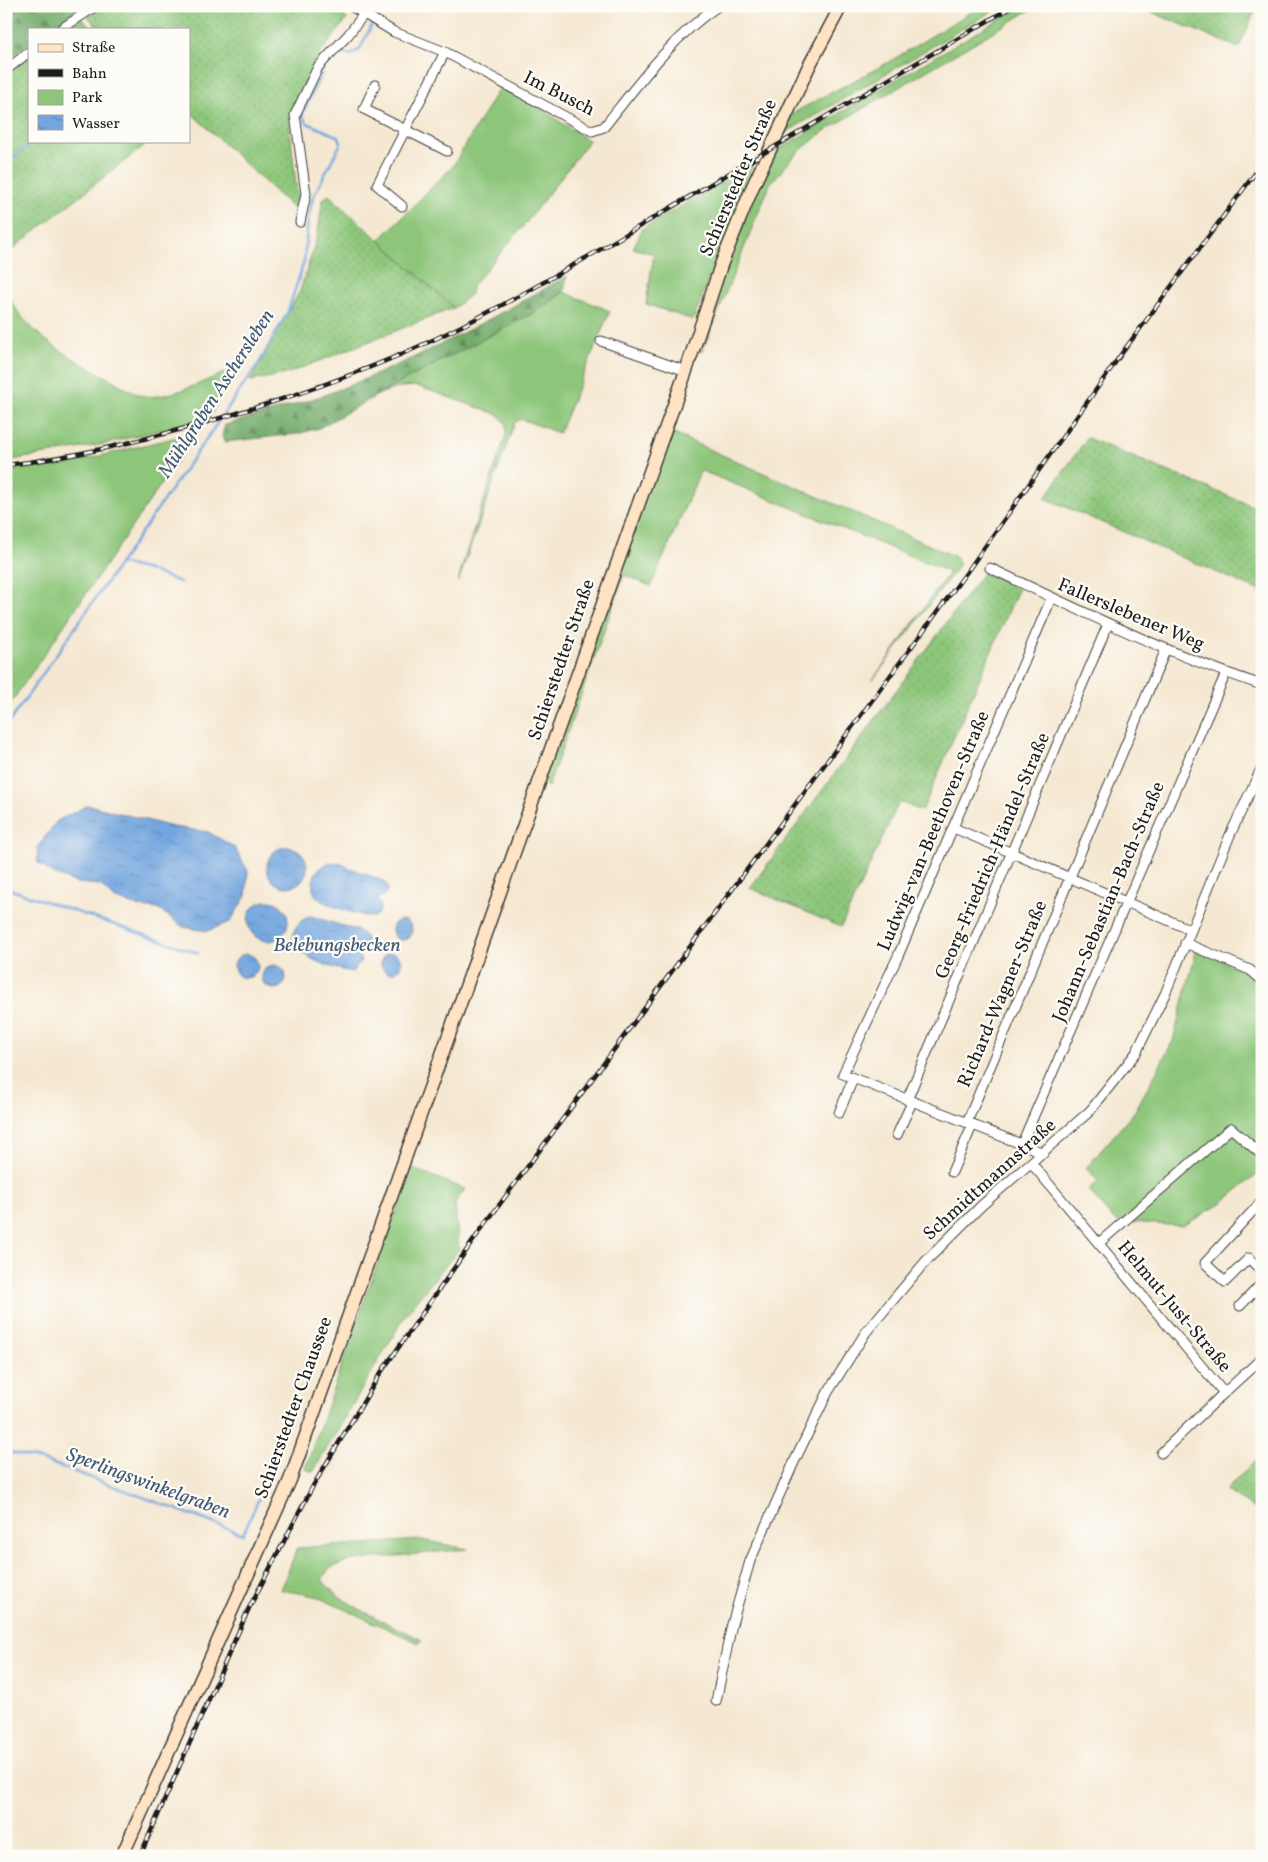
<svg xmlns="http://www.w3.org/2000/svg" width="1268" height="1862" viewBox="0 0 1268 1862" font-family="Vollkorn,serif">
<defs>
<pattern id="forest-firs" width="22" height="20" patternUnits="userSpaceOnUse" patternTransform="scale(1.25)"><rect width="22" height="20" fill="#72ab6a"/><path d="M5 1l3.5 6h-7zM16 11l3.5 6h-7z" fill="#5d8a56"/></pattern>
<pattern id="garden-dots" width="8" height="8" patternUnits="userSpaceOnUse" patternTransform="scale(1.25)"><rect width="8" height="8" fill="#8dc67a"/><path d="M2 2h.1M6 6h.1" fill="none" stroke="#79aa69" stroke-width="1.8" stroke-linecap="round"/></pattern>
<pattern id="water-ripples" width="26" height="14" patternUnits="userSpaceOnUse" patternTransform="scale(1.25)"><rect width="26" height="14" fill="#73a6df"/><path d="M2 4q2-2 4 0t4 0M15 11q2-2 4 0t4 0" fill="none" stroke="#5e86b4"/></pattern>
</defs>
<rect width="100%" height="100%" fill="#fdfcf7"/>
<filter id="ink" filterUnits="userSpaceOnUse"><feTurbulence type="fractalNoise" baseFrequency=".02" numOctaves="2"/><feDisplacementMap in="SourceGraphic" scale="10" xChannelSelector="R" yChannelSelector="G"/><feConvolveMatrix kernelMatrix="1 2 1 2 8 2 1 2 1" color-interpolation-filters="sRGB"/></filter>
<filter id="wash" filterUnits="userSpaceOnUse"><feTurbulence type="fractalNoise" baseFrequency=".0096" numOctaves="4" result="noise"/><feDisplacementMap in="SourceGraphic" scale="20" xChannelSelector="R" yChannelSelector="G"/><feGaussianBlur stdDeviation="1.12" result="paint"/><feColorMatrix in="noise" values="0 0 0 0 0 0 0 0 0 0 0 0 0 0 0 0 0 1.4 0 .05"/><feComposite in="paint" operator="in"/></filter>
<g filter="url(#wash)">
<rect width="100%" height="100%" fill="#f5e8d2"/>
<g fill="#8dc67a" stroke="#54714b">
<polygon points="981,6 1001,6 780,136 793,113 887,63"/>
<polygon points="1021,6 1037,6 823,132 796,154 770,184 702,352 698,349 723,270 774,152"/>
<polygon points="502,83 589,141 525,224 472,286 471,294 454,308 379,240 453,166"/>
<polygon points="753,165 693,320 646,304 654,254 633,248 643,228"/>
<path d="M 6,290 C 23,334 73,359 112,380 C 121,385 133,394 143,396 C 167,400 208,380 230,370 L 210,417 L 105,444 L 6,461 L 6,435 L 9,435 L 6,425 Z"/>
<polygon points="564,292 610,311 559,433 521,419 515,422 458,582 466,553 506,435 506,423 499,415 417,386 401,387 378,394 535,312"/>
<polygon points="197,432 6,710 6,471 92,458"/>
<polygon points="668,434 674,434 954,556 960,564 872,681 948,574 947,571 702,471 700,472 651,586 624,575 548,787 543,782"/>
<polygon points="1197,948 1262,980 1262,1171 1220,1204 1183,1226 1115,1221 1088,1190 1098,1181 1086,1168 1135,1111 1173,1041"/>
<polygon points="411,1168 465,1189 455,1203 459,1249 406,1314 313,1472 305,1469"/>
<path d="M 421,1540 L 468,1549 L 347,1561 L 329,1569 L 322,1579 C 335,1602 395,1626 420,1639 L 422,1641 L 419,1643 L 315,1596 L 281,1590 L 297,1548 Z"/>
</g>
<g fill="url(#forest-firs)" stroke="#476443">
<polygon points="6,6 85,6 52,29 29,29 29,44 6,60"/>
<path d="M 567,276 L 564,292 L 535,312 L 408,378 L 319,428 L 297,434 L 224,442 L 222,435 L 225,425 C 259,415 294,406 327,394 C 411,363 489,320 567,276 Z"/>
</g>
<g fill="url(#garden-dots)" stroke="#54714b">
<polygon points="104,6 335,6 347,19 314,62 289,118 299,214 189,111 189,29 100,29 88,17"/>
<polygon points="1136,6 1257,6 1239,48"/>
<polygon points="80,16 93,29 61,29"/>
<polygon points="29,52 29,141 150,141 6,254 6,70"/>
<polygon points="329,195 454,308 286,374 250,381 300,291 317,237 323,199"/>
<polygon points="1087,438 1262,510 1262,592 1045,498"/>
<polygon points="984,572 1011,584 1018,590 922,811 899,802 841,927 750,888"/>
<polygon points="1262,1455 1262,1513 1225,1490"/>
</g>
<g fill="url(#water-ripples)" stroke="#48617e">
<polygon points="88,805 173,827 208,832 234,847 248,871 246,896 230,922 207,931 183,927 159,909 140,907 113,898 100,885 77,883 53,874 38,863 37,848 57,821"/>
<circle cx="287" cy="867" r="20"/>
<path d="M 330,862 L 341,864 L 385,882 L 388,889 L 384,896 L 377,899 L 381,906 L 379,912 L 374,917 C 361,916 326,906 317,897 C 312,891 312,885 314,878 C 316,869 322,866 330,862 Z"/>
<circle cx="268" cy="921" r="20"/>
<path d="M 311,916 L 359,931 L 365,936 L 368,943 L 364,950 L 357,953 L 361,961 L 352,972 C 335,969 285,956 294,931 C 297,923 303,919 311,916 Z"/>
<circle cx="402" cy="930" r="10"/>
<circle cx="391" cy="963" r="10"/>
<circle cx="246" cy="966" r="12"/>
<circle cx="274" cy="977" r="12"/>
</g>
<g fill="none" stroke-linecap="round" stroke-linejoin="round">
<g stroke="#73a6df" stroke-width="2.5">
<polyline points="337,51 350,55 360,49 381,6"/>
<polyline points="6,163 34,141"/>
<polyline points="119,563 145,569 180,582"/>
<polyline points="6,727 259,363 288,311 304,262 308,219 313,197 341,143 339,137 307,123 302,115 325,65"/>
<polyline points="6,888 198,953"/>
<polyline points="6,1451 48,1462 243,1534 259,1498"/>
</g>
</g>
</g>
<g filter="url(#ink)">
<g fill="none" stroke-linecap="round" stroke-linejoin="round">
<defs>
<g id="street">
<path d="M 351,6 L 394,32 L 445,52 L 592,131 L 604,127 C 638,84 672,37 718,6"/>
<polyline points="61,29 96,6"/>
<polyline points="6,70 29,52"/>
<polyline points="375,85 364,109 447,151"/>
<polyline points="402,206 377,185 445,52"/>
<polyline points="300,222 306,194 295,115 318,67 348,35 364,14"/>
<polyline points="601,341 686,371"/>
<path d="M 990,568 C 1079,610 1168,654 1262,685"/>
<polyline points="954,828 1191,930"/>
<polyline points="1185,943 1250,970 1262,980"/>
<polyline points="907,1100 1108,624"/>
<polyline points="839,1113 853,1079"/>
<polyline points="967,1122 1166,649"/>
<polyline points="897,1135 912,1102"/>
<polyline points="1022,1143 1226,673"/>
<polyline points="1044,1153 843,1074 898,956 1051,599"/>
<polyline points="1032,1164 1224,1393 1262,1358"/>
<polyline points="952,1172 973,1124"/>
<polyline points="1262,1201 1205,1263 1225,1282 1249,1258 1262,1272"/>
<polyline points="1099,1243 1231,1128 1262,1155"/>
<polyline points="1240,1306 1262,1283"/>
<polyline points="1161,1453 1224,1393"/>
<polyline points="716,1701 732,1624 750,1561 795,1460 828,1392 866,1332 926,1261 981,1206 1090,1111 1136,1053 1165,994 1230,835 1262,767"/>
</g>
<polyline id="secondary" points="122,1856 290,1480 686,371 721,265 753,186 809,66 841,6"/>
</defs>
<use href="#street" stroke="#3d3b37" stroke-width="11"/>
<use href="#secondary" stroke="#3d3b37" stroke-width="15"/>
<use href="#street" stroke="#fff" stroke-width="9"/>
<use href="#secondary" stroke="#fee4c5" stroke-width="12"/>
<defs>
<g id="rail">
<path d="M 6,465 C 70,458 131,443 193,426 C 275,403 357,376 435,339 C 526,296 612,242 699,191 C 804,130 908,68 1013,6"/>
<polyline points="140,1856 249,1608 313,1486 380,1374 480,1231 969,569 1122,353 1262,164"/>
</g>
</defs>
<use href="#rail" stroke="#1c1c1c" stroke-width="4.5"/>
<use href="#rail" stroke="#fdfcf7" stroke-width="2.5" stroke-dasharray="8" stroke-linecap="butt"/>
</g>
</g>
<g text-anchor="middle" dominant-baseline="central" stroke-width="4.5" stroke-linejoin="round" paint-order="stroke">
<g font-size="19" fill="#1c1c1c" stroke="#fdfcf7">
<text transform="translate(559 94) rotate(27)">Im Busch</text>
<text transform="translate(739 178) rotate(-67)">Schierstedter Straße</text>
<text transform="translate(1131 615) rotate(23)">Fallerslebener Weg</text>
<text transform="translate(562 660) rotate(-71)">Schierstedter Straße</text>
<text transform="translate(934 831) rotate(-67)">Ludwig-van-Beethoven-Straße</text>
<text transform="translate(993 856) rotate(-67)">Georg-Friedrich-Händel-Straße</text>
<text transform="translate(1109 902) rotate(-67)">Johann-Sebastian-Bach-Straße</text>
<text transform="translate(1003 994) rotate(-67)">Richard-Wagner-Straße</text>
<text transform="translate(990 1180) rotate(-42)">Schmidtmannstraße</text>
<text transform="translate(1174 1307) rotate(50)">Helmut-Just-Straße</text>
<text transform="translate(294 1408) rotate(-70)">Schierstedter Chaussee</text>
</g>
<g font-size="20" font-style="italic" fill="#435a74" stroke="#fdfcf7">
<text transform="translate(217 394) rotate(-57)">Mühlgraben Aschersleben</text>
<text x="337" y="946">Belebungsbecken</text>
<text transform="translate(148 1484) rotate(20)">Sperlingswinkelgraben</text>
</g>
</g>
<rect width="1268" height="1862" fill="none" stroke="#fdfcf7" stroke-width="25"/>
<rect x="28" y="28" width="162" height="115" fill="#fdfcf7" stroke="#a3a29f"/>
<rect x="38" y="44" width="25" height="8" fill="#fee4c5" stroke="#a3a29f"/>
<text x="72" y="52" font-size="15" fill="#1c1c1c">Straße</text>
<rect x="38" y="69" width="25" height="8" fill="#1c1c1c" stroke="#a3a29f"/>
<text x="72" y="78" font-size="15" fill="#1c1c1c">Bahn</text>
<rect x="38" y="90" width="25" height="15" fill="#8dc67a" stroke="#a3a29f"/>
<text x="72" y="102" font-size="15" fill="#1c1c1c">Park</text>
<rect x="38" y="115" width="25" height="15" fill="url(#water-ripples)" stroke="#a3a29f"/>
<text x="72" y="128" font-size="15" fill="#1c1c1c">Wasser</text>
</svg>
